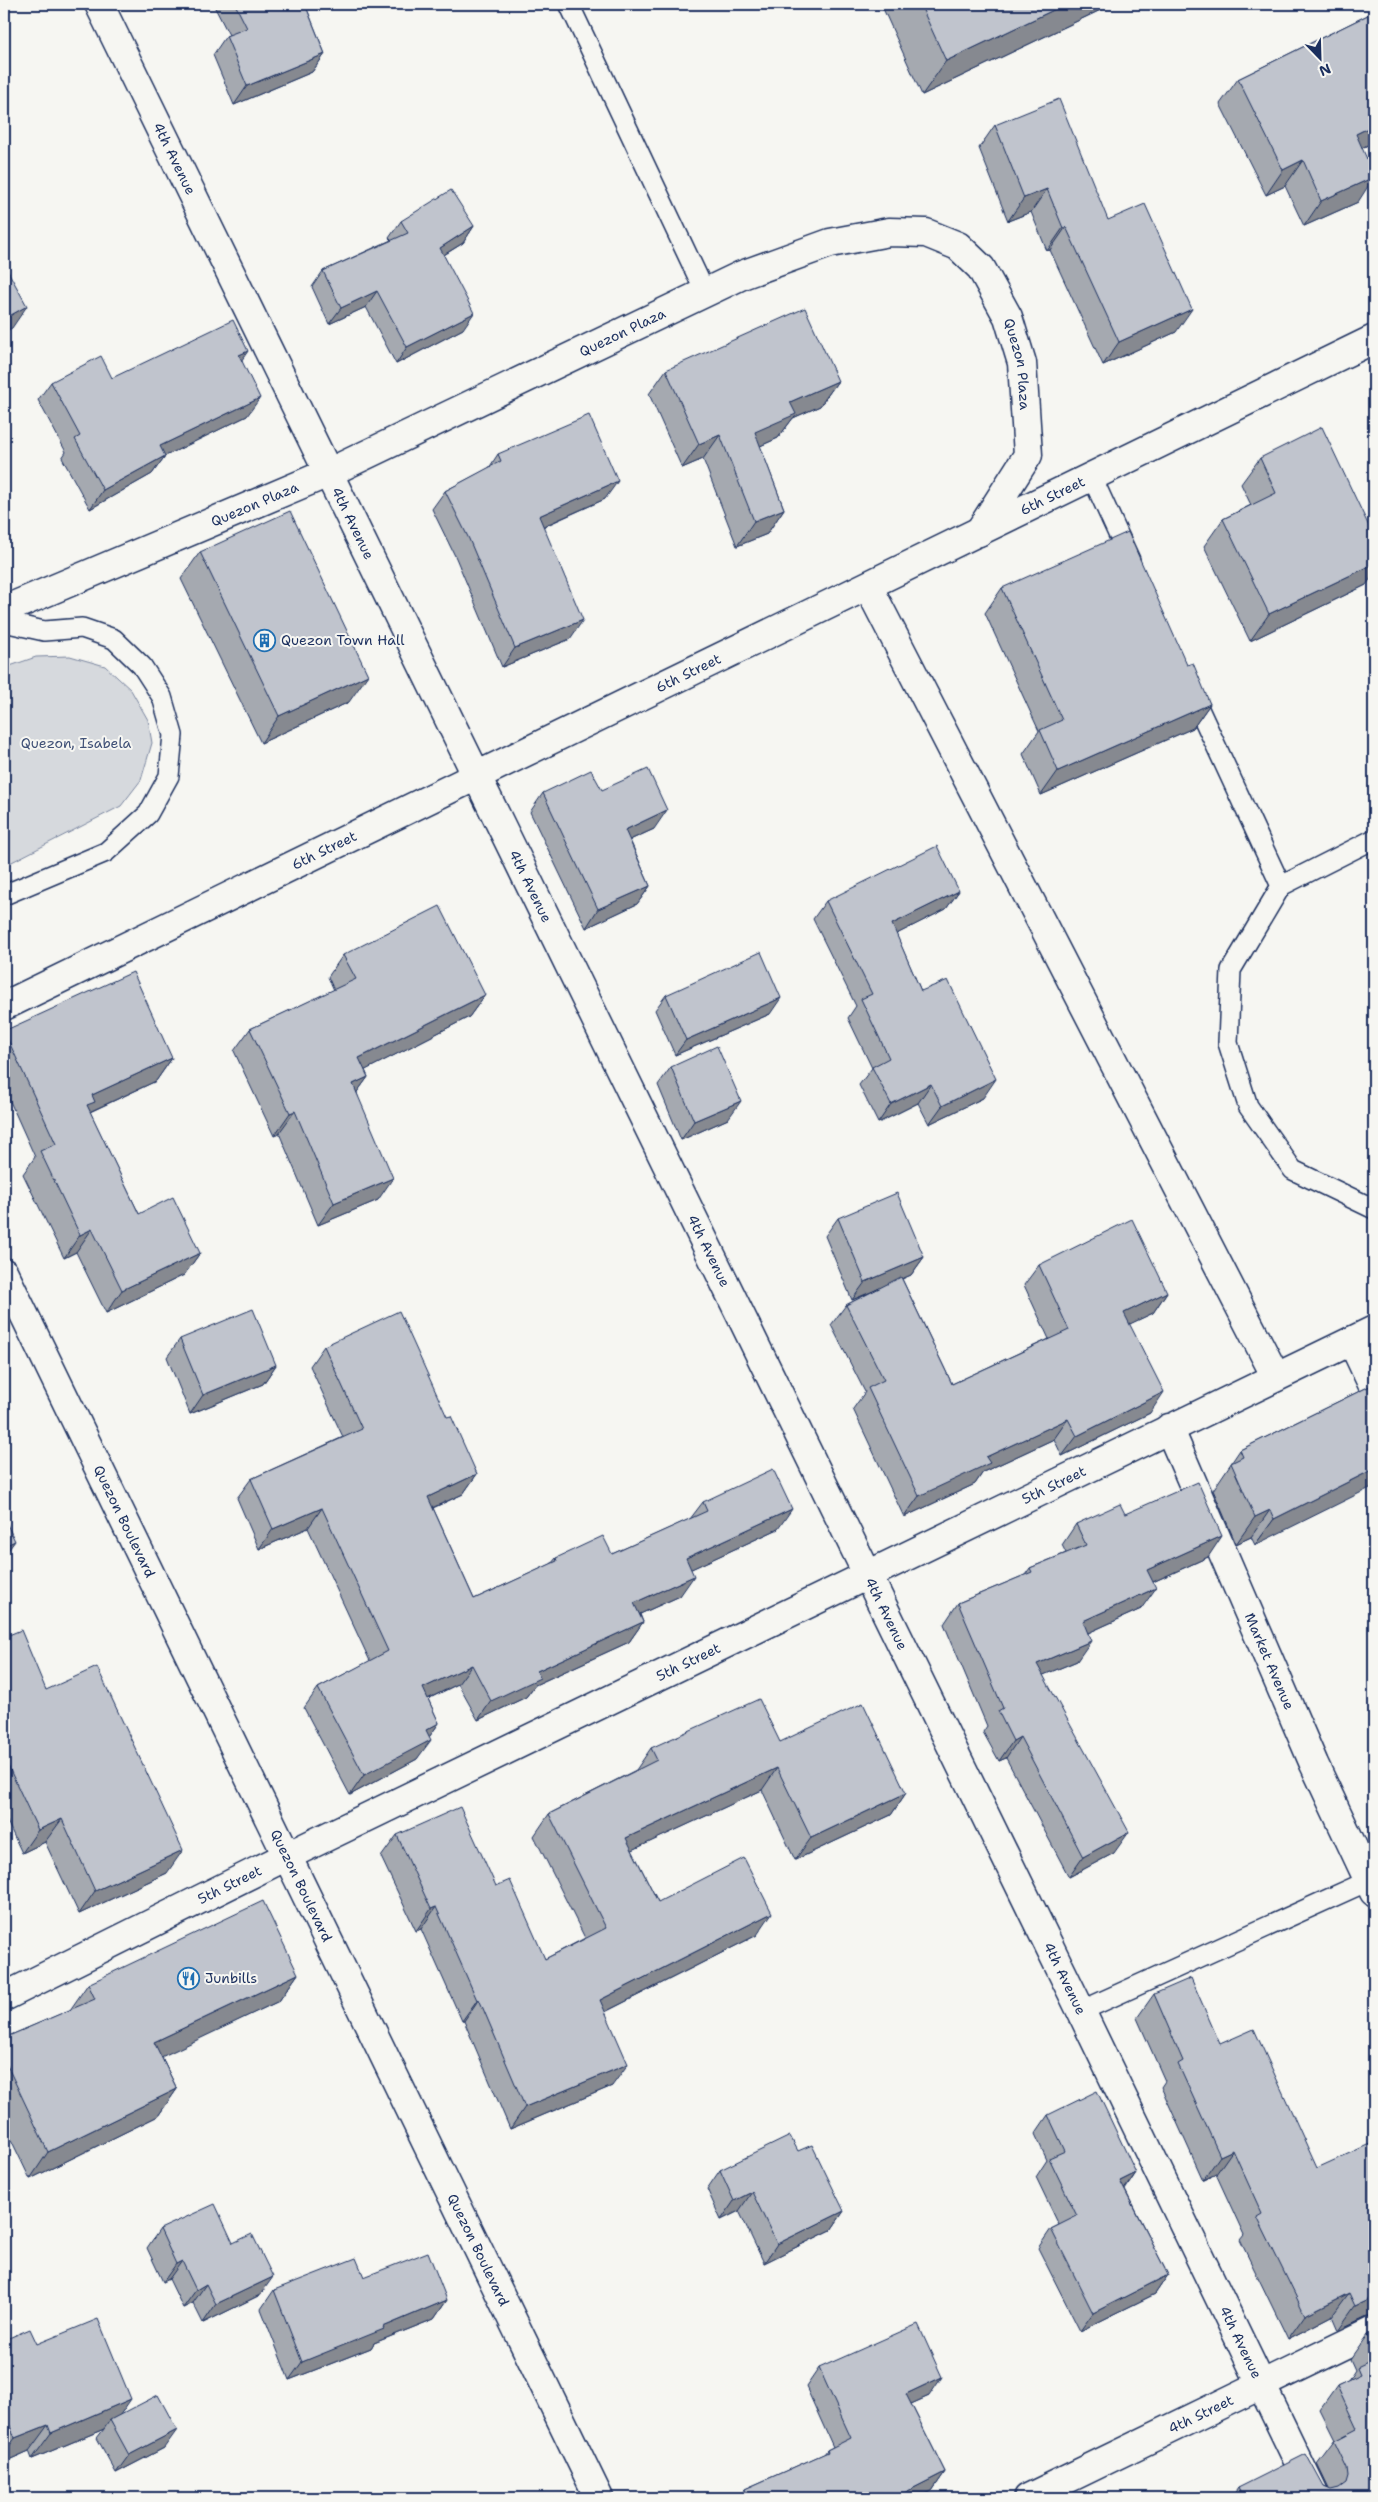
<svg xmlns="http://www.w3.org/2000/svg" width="1378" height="2502" viewBox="0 0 1378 2502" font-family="'Shantell Sans',sans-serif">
<rect width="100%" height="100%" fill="#f6f6f2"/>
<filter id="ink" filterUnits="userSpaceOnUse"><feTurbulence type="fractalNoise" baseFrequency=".02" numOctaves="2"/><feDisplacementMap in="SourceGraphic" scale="10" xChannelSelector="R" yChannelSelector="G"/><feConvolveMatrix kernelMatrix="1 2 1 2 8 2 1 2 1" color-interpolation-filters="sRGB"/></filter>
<g filter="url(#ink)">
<polygon fill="#d6d9dd" stroke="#78849e" points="70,656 105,666 131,690 148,720 152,743 141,780 121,806 4,866 4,668 36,657"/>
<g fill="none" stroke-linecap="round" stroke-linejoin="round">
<defs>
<g id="service">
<polyline points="569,4 705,292"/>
<polyline points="1092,477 1130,560"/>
<polyline points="4,622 44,631 82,628 114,639 142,666 162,697 173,735 169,776 148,814 106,852 4,895"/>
<polyline points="1192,694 1281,886 1231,970 1228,1043 1248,1106 1293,1170 1374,1209"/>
<polyline points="1281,886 1374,839"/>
<polyline points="1081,2011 1368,1881"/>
</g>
<g id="minor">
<path id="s1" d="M 99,4 L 1081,2011 L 1316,2498"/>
<polyline points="868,586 1276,1377"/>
<path id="s2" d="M 4,610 L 328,473 L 742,275 L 830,243 L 889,232 L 926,233 L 958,246 L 981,268 L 1008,317 L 1022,363 L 1028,455 L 979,532"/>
<path id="s3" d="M 4,1006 L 1374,339"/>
<polyline points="1352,1341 1374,1388"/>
<path id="s4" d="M 1169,1428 L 1314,1764 L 1374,1892"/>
<path id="s5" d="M 4,1997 L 287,1856 L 1374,1330"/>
<path id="s6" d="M 1028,2498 L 1374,2330"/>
</g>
<g id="trunk">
<path id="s7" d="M 4,1273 L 599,2498"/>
</g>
</defs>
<use href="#service" stroke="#1b2f5e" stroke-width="22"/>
<use href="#minor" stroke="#1b2f5e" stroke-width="31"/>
<use href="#trunk" stroke="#1b2f5e" stroke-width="31"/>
<use href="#service" stroke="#f6f6f2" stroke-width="19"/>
<use href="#minor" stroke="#f6f6f2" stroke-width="28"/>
<use href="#trunk" stroke="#f6f6f2" stroke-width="28"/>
</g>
<g fill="#a5a9b0" stroke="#1b2f5e">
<polygon points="213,4 305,4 325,54 312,72 234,105 213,55 226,36 229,35"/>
<polygon points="881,4 1113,4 922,95"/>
<polygon points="1374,12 1374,142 1362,148 1358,202 1304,226 1285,186 1266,195 1220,104 1238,79"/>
<polygon points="995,125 1108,220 1176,332 1103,365 1050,250 1047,251 1031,212 1008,221 979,148"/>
<polygon points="401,221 474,226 463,243 444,255 463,329 396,364 366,307 329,324 312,287 323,271 391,240 389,238"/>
<polygon points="242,360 247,416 165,456 152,474 90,509 62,458 66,452 38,400 51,382 112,378"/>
<polygon points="666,370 838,381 820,406 793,418 778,438 760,446 784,509 767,534 737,546 703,459 682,468 649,394"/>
<polygon points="498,454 605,499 543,527 570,639 502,667 456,558 432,509 445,491 489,468"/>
<polygon points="1260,458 1366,585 1250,641 1204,546 1223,519 1251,505 1241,484"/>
<polygon points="200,552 349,702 261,743 181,579"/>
<polygon points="1002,588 1187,665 1210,704 1193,728 1041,795 1023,754 1039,731 985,613"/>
<polygon points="602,790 654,829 630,840 650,886 637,904 586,928 530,812 543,793"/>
<polygon points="959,891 946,909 896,934 921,991 983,1098 929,1124 918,1103 878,1123 859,1085 872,1068 848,1018 856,1006 813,919 826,901"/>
<polygon points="343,955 485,995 469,1017 365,1070 368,1077 357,1092 378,1200 318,1225 279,1133 274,1136 234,1051 250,1029 334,990 328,977"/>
<polygon points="666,995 770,1014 675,1055 655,1010"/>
<polygon points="4,1031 172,1058 156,1081 90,1112 139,1214 200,1253 184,1275 106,1313 76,1252 64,1258 23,1174 35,1157 4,1088"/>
<polygon points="671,1067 728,1119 681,1140 658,1085"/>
<polygon points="838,1218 924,1257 911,1275 902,1279 952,1384 1049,1339 1024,1285 1039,1265 1167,1292 1153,1313 1129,1324 1150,1413 1062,1456 1054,1439 983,1472 975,1484 904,1517 853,1409 865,1392 831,1325 846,1305 873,1291 852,1300 825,1236"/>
<polygon points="180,1339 276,1365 263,1384 190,1414 167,1357"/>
<polygon points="324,1346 447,1417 477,1474 463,1494 433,1508 474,1599 551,1564 556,1558 612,1554 690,1519 703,1502 778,1529 691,1569 680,1596 640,1614 643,1622 629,1642 535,1685 526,1697 478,1720 458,1684 428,1699 439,1723 429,1737 417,1759 350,1795 304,1708 318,1688 370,1661 308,1528 259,1549 237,1498 251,1479 343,1437 310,1366"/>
<polygon points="1374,1384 1255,1545 1251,1537 1236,1544 1213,1490 1240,1450"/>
<polygon points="1125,1514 1208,1557 1153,1582 1141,1609 1088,1633 1077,1661 1043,1675 1114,1853 1069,1877 1006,1758 999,1761 983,1732 987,1726 944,1624 958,1603 1025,1575 1030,1568 1066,1553 1062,1545 1076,1524"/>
<polygon points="4,1637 46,1690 167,1873 79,1914 45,1842 22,1853 4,1815"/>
<polygon points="780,1742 906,1793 891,1815 795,1860 762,1790 632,1850 658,1902 757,1935 605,2012 612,2086 510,2129 464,2021 462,2021 421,1929 416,1931 381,1857 397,1835 496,1886 545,1959 585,1938 534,1836 549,1814 636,1770 651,1748"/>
<polygon points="298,1974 279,2001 161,2056 177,2089 158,2116 30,2179 4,2125 4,2038 70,2010 88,1984"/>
<polygon points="1154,1994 1220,2044 1367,2316 1338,2330 1332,2316 1288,2339 1240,2240 1244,2235 1216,2174 1203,2180 1161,2087 1165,2081 1137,2018"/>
<polygon points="1048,2115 1136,2173 1125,2190 1168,2275 1155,2294 1080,2331 1038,2248 1051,2229 1059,2225 1036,2177 1047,2160 1035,2134"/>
<polygon points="798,2151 844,2211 831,2230 764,2263 739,2211 721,2220 707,2189 720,2170"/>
<polygon points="160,2229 233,2243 260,2295 203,2323 193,2303 183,2308 169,2279 163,2282 147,2248"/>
<polygon points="364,2277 447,2300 434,2319 374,2343 371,2348 289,2380 261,2309 274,2290"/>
<polygon points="1374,2332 1374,2498 1231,2498 1238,2488 1324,2487 1329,2489 1317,2464 1335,2440 1320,2410 1337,2386 1348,2381 1355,2370 1350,2359 1367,2335"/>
<polygon points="4,2340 37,2344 120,2414 164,2448 116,2473 97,2438 104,2429 32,2459 29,2451 4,2462"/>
<polygon points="819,2368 929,2396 911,2404 945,2472 932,2491 917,2498 738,2498 745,2489 824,2454 827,2450 833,2447 806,2387"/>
</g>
<g fill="#868990" stroke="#1b2f5e">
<polygon points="1066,4 1113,4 922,95 946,61"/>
<polygon points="325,54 312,72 234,105 247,86"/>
<polygon points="1374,125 1374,142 1338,159 1356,134"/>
<polygon points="1303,160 1285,186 1266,195 1283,170"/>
<polygon points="1374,177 1358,202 1304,226 1321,201"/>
<polygon points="1047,189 1031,212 1008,221 1024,198"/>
<polygon points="474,226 463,243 429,264 440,248"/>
<polygon points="1066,227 1050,250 1047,251 1063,228"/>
<polygon points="377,291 366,307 329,324 341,308"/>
<polygon points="27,306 12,328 4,332 4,319"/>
<polygon points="1192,309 1176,332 1103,365 1119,342"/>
<polygon points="474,313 463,329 396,364 407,347"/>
<polygon points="248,351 235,370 239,355"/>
<polygon points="838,381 820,406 793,418 778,438 738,456 755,432 790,402"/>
<polygon points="260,398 247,416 147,465 160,446"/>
<polygon points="720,435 703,459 682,468 699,444"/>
<polygon points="165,456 152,474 90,509 103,490"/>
<polygon points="618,481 605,499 526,534 539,516"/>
<polygon points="784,509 767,534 737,546 754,521"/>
<polygon points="1374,564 1374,574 1366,585 1250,641 1269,614"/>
<polygon points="583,620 570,639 502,667 515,648"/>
<polygon points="368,675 349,702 261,743 279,716"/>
<polygon points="1210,704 1193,728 1041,795 1058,771"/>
<polygon points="667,810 654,829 612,848 625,830"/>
<polygon points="650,886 637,904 586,928 598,909"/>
<polygon points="959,891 946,909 879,943 892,924"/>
<polygon points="485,995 469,1017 344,1081 359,1058"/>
<polygon points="781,998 770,1014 675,1055 686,1040"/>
<polygon points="172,1058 156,1081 87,1113 79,1125 92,1095"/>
<polygon points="368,1077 352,1099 353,1084"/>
<polygon points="996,1079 983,1098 929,1124 942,1106"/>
<polygon points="931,1084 918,1103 878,1123 891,1104"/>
<polygon points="741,1101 728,1119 681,1140 694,1121"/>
<polygon points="295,1111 279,1133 274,1136 290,1113"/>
<polygon points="393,1178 378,1200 318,1225 334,1203"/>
<polygon points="92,1229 76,1252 64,1258 80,1235"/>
<polygon points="200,1253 184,1275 106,1313 122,1290"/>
<polygon points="924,1257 911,1275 852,1300 865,1282"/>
<polygon points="1167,1292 1153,1313 1109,1334 1124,1313"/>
<polygon points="276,1365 263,1384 190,1414 203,1395"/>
<polygon points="1164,1392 1150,1413 1062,1456 1077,1436"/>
<polygon points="1068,1419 1054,1439 983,1472 975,1484 904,1517 919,1496 986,1457"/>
<polygon points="1374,1469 1374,1486 1255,1545 1274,1519"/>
<polygon points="477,1474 463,1494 414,1516 428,1497"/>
<polygon points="322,1508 308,1528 259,1549 273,1529"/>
<polygon points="792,1509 778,1529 672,1578 686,1558"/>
<polygon points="1270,1510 1251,1537 1236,1544 1255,1517"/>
<polygon points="1222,1536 1208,1557 1133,1591 1147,1570"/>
<polygon points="15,1541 4,1556 4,1546"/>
<polygon points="694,1576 680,1596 620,1623 634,1603"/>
<polygon points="1156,1588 1141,1609 1068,1642 1083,1621"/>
<polygon points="643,1622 629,1642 535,1685 526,1697 478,1720 491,1701 537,1671"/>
<polygon points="1091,1641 1077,1661 1022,1684 1037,1664"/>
<polygon points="472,1665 458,1684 409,1708 423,1688"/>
<polygon points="439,1723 425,1743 431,1740 417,1759 350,1795 364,1775 426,1730"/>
<polygon points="1020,1737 1006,1758 999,1761 1013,1741"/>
<polygon points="777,1768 762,1790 611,1860 626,1838"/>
<polygon points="906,1793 891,1815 795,1860 811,1838"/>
<polygon points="62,1819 45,1842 22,1853 38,1830"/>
<polygon points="1129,1832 1114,1853 1069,1877 1083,1857"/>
<polygon points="183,1850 167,1873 79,1914 95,1891"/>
<polygon points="436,1907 421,1929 416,1931 431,1909"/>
<polygon points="772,1913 757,1935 585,2022 600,2000"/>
<polygon points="298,1974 279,2001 136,2069 154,2042"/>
<polygon points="479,1999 464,2021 462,2021 477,2000"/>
<polygon points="628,2064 612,2086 510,2129 525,2107"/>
<polygon points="177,2089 158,2116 30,2179 48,2152"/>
<polygon points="1233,2150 1216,2174 1203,2180 1220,2156"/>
<polygon points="1136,2173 1123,2191 1120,2181"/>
<polygon points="752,2192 739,2211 721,2220 734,2201"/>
<polygon points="844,2211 831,2230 764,2263 777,2244"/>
<polygon points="182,2261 169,2279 163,2282 176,2264"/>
<polygon points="1168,2275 1155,2294 1080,2331 1093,2313"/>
<polygon points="273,2277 260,2295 203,2323 216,2304"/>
<polygon points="206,2284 193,2303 183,2308 196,2290"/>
<polygon points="1349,2293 1332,2316 1288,2339 1305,2315"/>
<polygon points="1374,2297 1374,2315 1367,2316 1338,2330 1355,2306"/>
<polygon points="447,2300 434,2319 374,2343 371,2348 289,2380 302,2362 383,2327"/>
<polygon points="942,2377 929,2396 893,2412 906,2394"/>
<polygon points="131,2399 113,2425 110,2420 104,2429 32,2459 51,2433"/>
<polygon points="48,2425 29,2451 4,2462 4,2454 15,2438"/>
<polygon points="177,2430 164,2448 116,2473 129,2455"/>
<polygon points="945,2472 932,2491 917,2498 894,2498"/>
</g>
<g fill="#c0c4cd" stroke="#1b2f5e">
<polygon points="235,4 305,4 325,54 247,86 226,36 247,28"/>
<polygon points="920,4 1066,4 946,61"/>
<polygon points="1374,12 1374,125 1356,134 1374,175 1374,177 1321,201 1303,160 1283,170 1238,79"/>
<polygon points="1059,99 1108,220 1145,204 1192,309 1119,342 1066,227 1063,228 1047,189 1024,198 995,125"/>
<polygon points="451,190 474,226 440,248 474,313 407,347 377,291 341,308 323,271 408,233 401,221"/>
<polygon points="4,264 27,306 4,319"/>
<polygon points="805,308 838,381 790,402 796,414 755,432 784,509 754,521 720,435 699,444 666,370"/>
<polygon points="233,320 248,351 239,355 260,398 160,446 165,456 103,490 75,439 80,436 51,382 101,356 112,378"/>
<polygon points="589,415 618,481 539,516 583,620 515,648 469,539 445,491 501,461 498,454"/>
<polygon points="1322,427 1374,537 1374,564 1269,614 1223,519 1276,493 1260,458"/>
<polygon points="290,511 368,675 279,716 200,552"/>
<polygon points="1128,532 1187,665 1193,663 1210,704 1058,771 1040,730 1062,720 1002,588"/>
<polygon points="648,769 667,810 625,830 650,886 598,909 543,793 591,770 602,790"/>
<polygon points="937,846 959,891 892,924 921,991 948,980 996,1079 942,1106 931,1084 891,1104 872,1067 889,1058 861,999 872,994 826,901"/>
<polygon points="440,906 485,995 359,1058 368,1077 353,1084 393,1178 334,1203 295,1111 290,1113 250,1029 356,979 343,955"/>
<polygon points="761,952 781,998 686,1040 666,995"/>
<polygon points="133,972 172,1058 92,1095 95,1102 87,1105 139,1214 173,1197 200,1253 122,1290 92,1229 80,1235 40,1151 56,1144 4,1031"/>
<polygon points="717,1046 741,1101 694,1121 671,1067"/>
<polygon points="897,1193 924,1257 865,1282 838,1218"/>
<polygon points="1132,1219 1167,1292 1124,1313 1164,1392 1077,1436 1068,1419 986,1457 990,1463 919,1496 868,1388 884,1380 846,1305 901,1277 952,1384 1069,1330 1039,1265"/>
<polygon points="253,1309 276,1365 203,1395 180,1339"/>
<polygon points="399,1311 447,1417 451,1416 477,1474 428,1497 474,1599 557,1561 556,1558 603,1536 612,1554 707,1511 703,1502 773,1469 792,1509 686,1558 694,1576 634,1603 643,1622 537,1671 540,1678 491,1701 472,1665 423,1688 439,1723 426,1730 431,1740 364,1775 318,1688 388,1651 322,1508 273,1529 251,1479 362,1429 324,1346"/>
<polygon points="1374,1384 1374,1469 1274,1519 1270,1510 1255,1517 1231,1463 1243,1457 1240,1450"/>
<polygon points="1198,1482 1222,1536 1147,1570 1156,1588 1083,1621 1091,1641 1037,1664 1129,1832 1083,1857 1020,1737 1013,1741 998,1711 1003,1708 958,1603 1032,1572 1030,1568 1086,1545 1076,1524 1120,1504 1125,1514"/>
<polygon points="4,1518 15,1541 4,1546"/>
<polygon points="21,1630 46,1690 97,1667 183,1850 95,1891 62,1819 38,1830 4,1757 4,1637"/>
<polygon points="759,1699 780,1742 863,1703 906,1793 811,1838 777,1768 626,1838 658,1902 744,1858 772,1913 600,2000 628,2064 525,2107 479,1999 477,2000 436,1907 431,1909 397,1835 460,1807 496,1886 510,1880 545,1959 606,1928 549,1814 657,1760 651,1748"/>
<polygon points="263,1901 298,1974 154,2042 177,2089 48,2152 4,2059 4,2038 95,1999 88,1984"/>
<polygon points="1191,1978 1220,2044 1254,2029 1317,2168 1374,2142 1374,2297 1355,2306 1349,2293 1305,2315 1257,2217 1262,2214 1233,2150 1220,2156 1178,2064 1183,2061 1154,1994"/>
<polygon points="1097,2091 1136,2173 1120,2181 1168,2275 1093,2313 1051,2229 1077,2216 1049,2158 1065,2151 1048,2115"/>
<polygon points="790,2136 798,2151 812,2145 844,2211 777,2244 752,2192 734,2201 720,2170"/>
<polygon points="215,2204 233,2243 252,2234 273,2277 216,2304 206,2284 196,2290 182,2261 176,2264 160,2229"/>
<polygon points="428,2252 447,2300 383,2327 384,2329 302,2362 274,2290 356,2258 364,2277"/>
<polygon points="98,2319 131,2399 51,2433 48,2425 15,2438 4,2411 4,2340 30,2329 37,2344"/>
<polygon points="918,2324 942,2377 906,2394 945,2472 894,2498 749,2498 745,2489 828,2452 827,2450 851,2438 819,2368"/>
<polygon points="1374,2332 1374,2351 1367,2335"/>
<polygon points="1374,2360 1374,2498 1243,2498 1238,2488 1306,2454 1324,2487 1331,2490 1339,2488 1346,2483 1348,2476 1347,2468 1334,2441 1357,2429 1337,2386 1360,2375 1357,2368"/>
<polygon points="158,2395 177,2430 129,2455 110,2420"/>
</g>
</g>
<defs>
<symbol id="building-ring" viewBox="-11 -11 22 22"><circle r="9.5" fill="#f6f6f2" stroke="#1f6fb2" stroke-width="1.5"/><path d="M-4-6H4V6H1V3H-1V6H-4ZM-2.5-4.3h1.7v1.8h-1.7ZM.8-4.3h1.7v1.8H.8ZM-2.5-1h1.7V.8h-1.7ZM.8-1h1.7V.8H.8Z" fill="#1f6fb2"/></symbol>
<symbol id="restaurant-ring" viewBox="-11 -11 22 22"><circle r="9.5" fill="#f6f6f2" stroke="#1f6fb2" stroke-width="1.5"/><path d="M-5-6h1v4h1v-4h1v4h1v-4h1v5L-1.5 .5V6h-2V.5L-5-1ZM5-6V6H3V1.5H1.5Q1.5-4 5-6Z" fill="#1f6fb2"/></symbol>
</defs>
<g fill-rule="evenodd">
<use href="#building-ring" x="252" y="628" width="25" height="25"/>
<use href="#restaurant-ring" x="176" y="1966" width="25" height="25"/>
</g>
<g text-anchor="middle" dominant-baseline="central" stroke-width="4" stroke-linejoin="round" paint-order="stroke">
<g font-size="14" fill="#1b2f5e" stroke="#f6f6f2">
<text stroke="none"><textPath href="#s1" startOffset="172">4th Avenue</textPath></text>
<text stroke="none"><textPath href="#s2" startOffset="678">Quezon Plaza</textPath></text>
<text stroke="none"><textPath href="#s2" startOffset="1172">Quezon Plaza</textPath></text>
<text stroke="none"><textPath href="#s3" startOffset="1166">6th Street</textPath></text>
<text stroke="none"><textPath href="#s2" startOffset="272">Quezon Plaza</textPath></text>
<text stroke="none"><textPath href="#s1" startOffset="578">4th Avenue</textPath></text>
<text stroke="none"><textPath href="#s3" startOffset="761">6th Street</textPath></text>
<text stroke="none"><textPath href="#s3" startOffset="356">6th Street</textPath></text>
<text stroke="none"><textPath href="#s1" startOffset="982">4th Avenue</textPath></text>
<text stroke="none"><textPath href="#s1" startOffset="1388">4th Avenue</textPath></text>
<text stroke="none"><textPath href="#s5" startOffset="1168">5th Street</textPath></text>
<text stroke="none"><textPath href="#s7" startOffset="276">Quezon Boulevard</textPath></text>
<text stroke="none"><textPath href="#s1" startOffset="1792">4th Avenue</textPath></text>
<text stroke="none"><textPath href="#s5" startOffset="762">5th Street</textPath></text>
<text stroke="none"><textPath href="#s4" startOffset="254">Market Avenue</textPath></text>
<text stroke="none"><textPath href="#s5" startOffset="252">5th Street</textPath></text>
<text stroke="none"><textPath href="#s7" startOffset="681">Quezon Boulevard</textPath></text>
<text stroke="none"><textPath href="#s1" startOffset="2198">4th Avenue</textPath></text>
<text stroke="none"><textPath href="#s7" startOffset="1086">Quezon Boulevard</textPath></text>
<text stroke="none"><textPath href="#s1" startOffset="2602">4th Avenue</textPath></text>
<text stroke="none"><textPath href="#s6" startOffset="192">4th Street</textPath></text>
</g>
<g font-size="14" fill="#1b2f5e" stroke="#f6f6f2" text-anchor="start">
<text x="281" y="640">Quezon Town Hall</text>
<text x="205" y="1978">Junbills</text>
</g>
<g font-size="14" fill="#405177" stroke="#f6f6f2">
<text x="76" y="743">Quezon, Isabela</text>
</g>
</g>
<rect width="1378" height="2502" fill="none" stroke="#f6f6f2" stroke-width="20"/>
<rect x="10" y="10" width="1358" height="2482" fill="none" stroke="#1b2f5e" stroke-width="2" filter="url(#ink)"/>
<g transform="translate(1320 58) rotate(157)" stroke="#f6f6f2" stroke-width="4" paint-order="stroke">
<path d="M0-4L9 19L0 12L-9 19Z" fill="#1b2f5e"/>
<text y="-8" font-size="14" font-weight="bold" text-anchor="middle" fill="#1b2f5e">N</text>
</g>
</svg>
